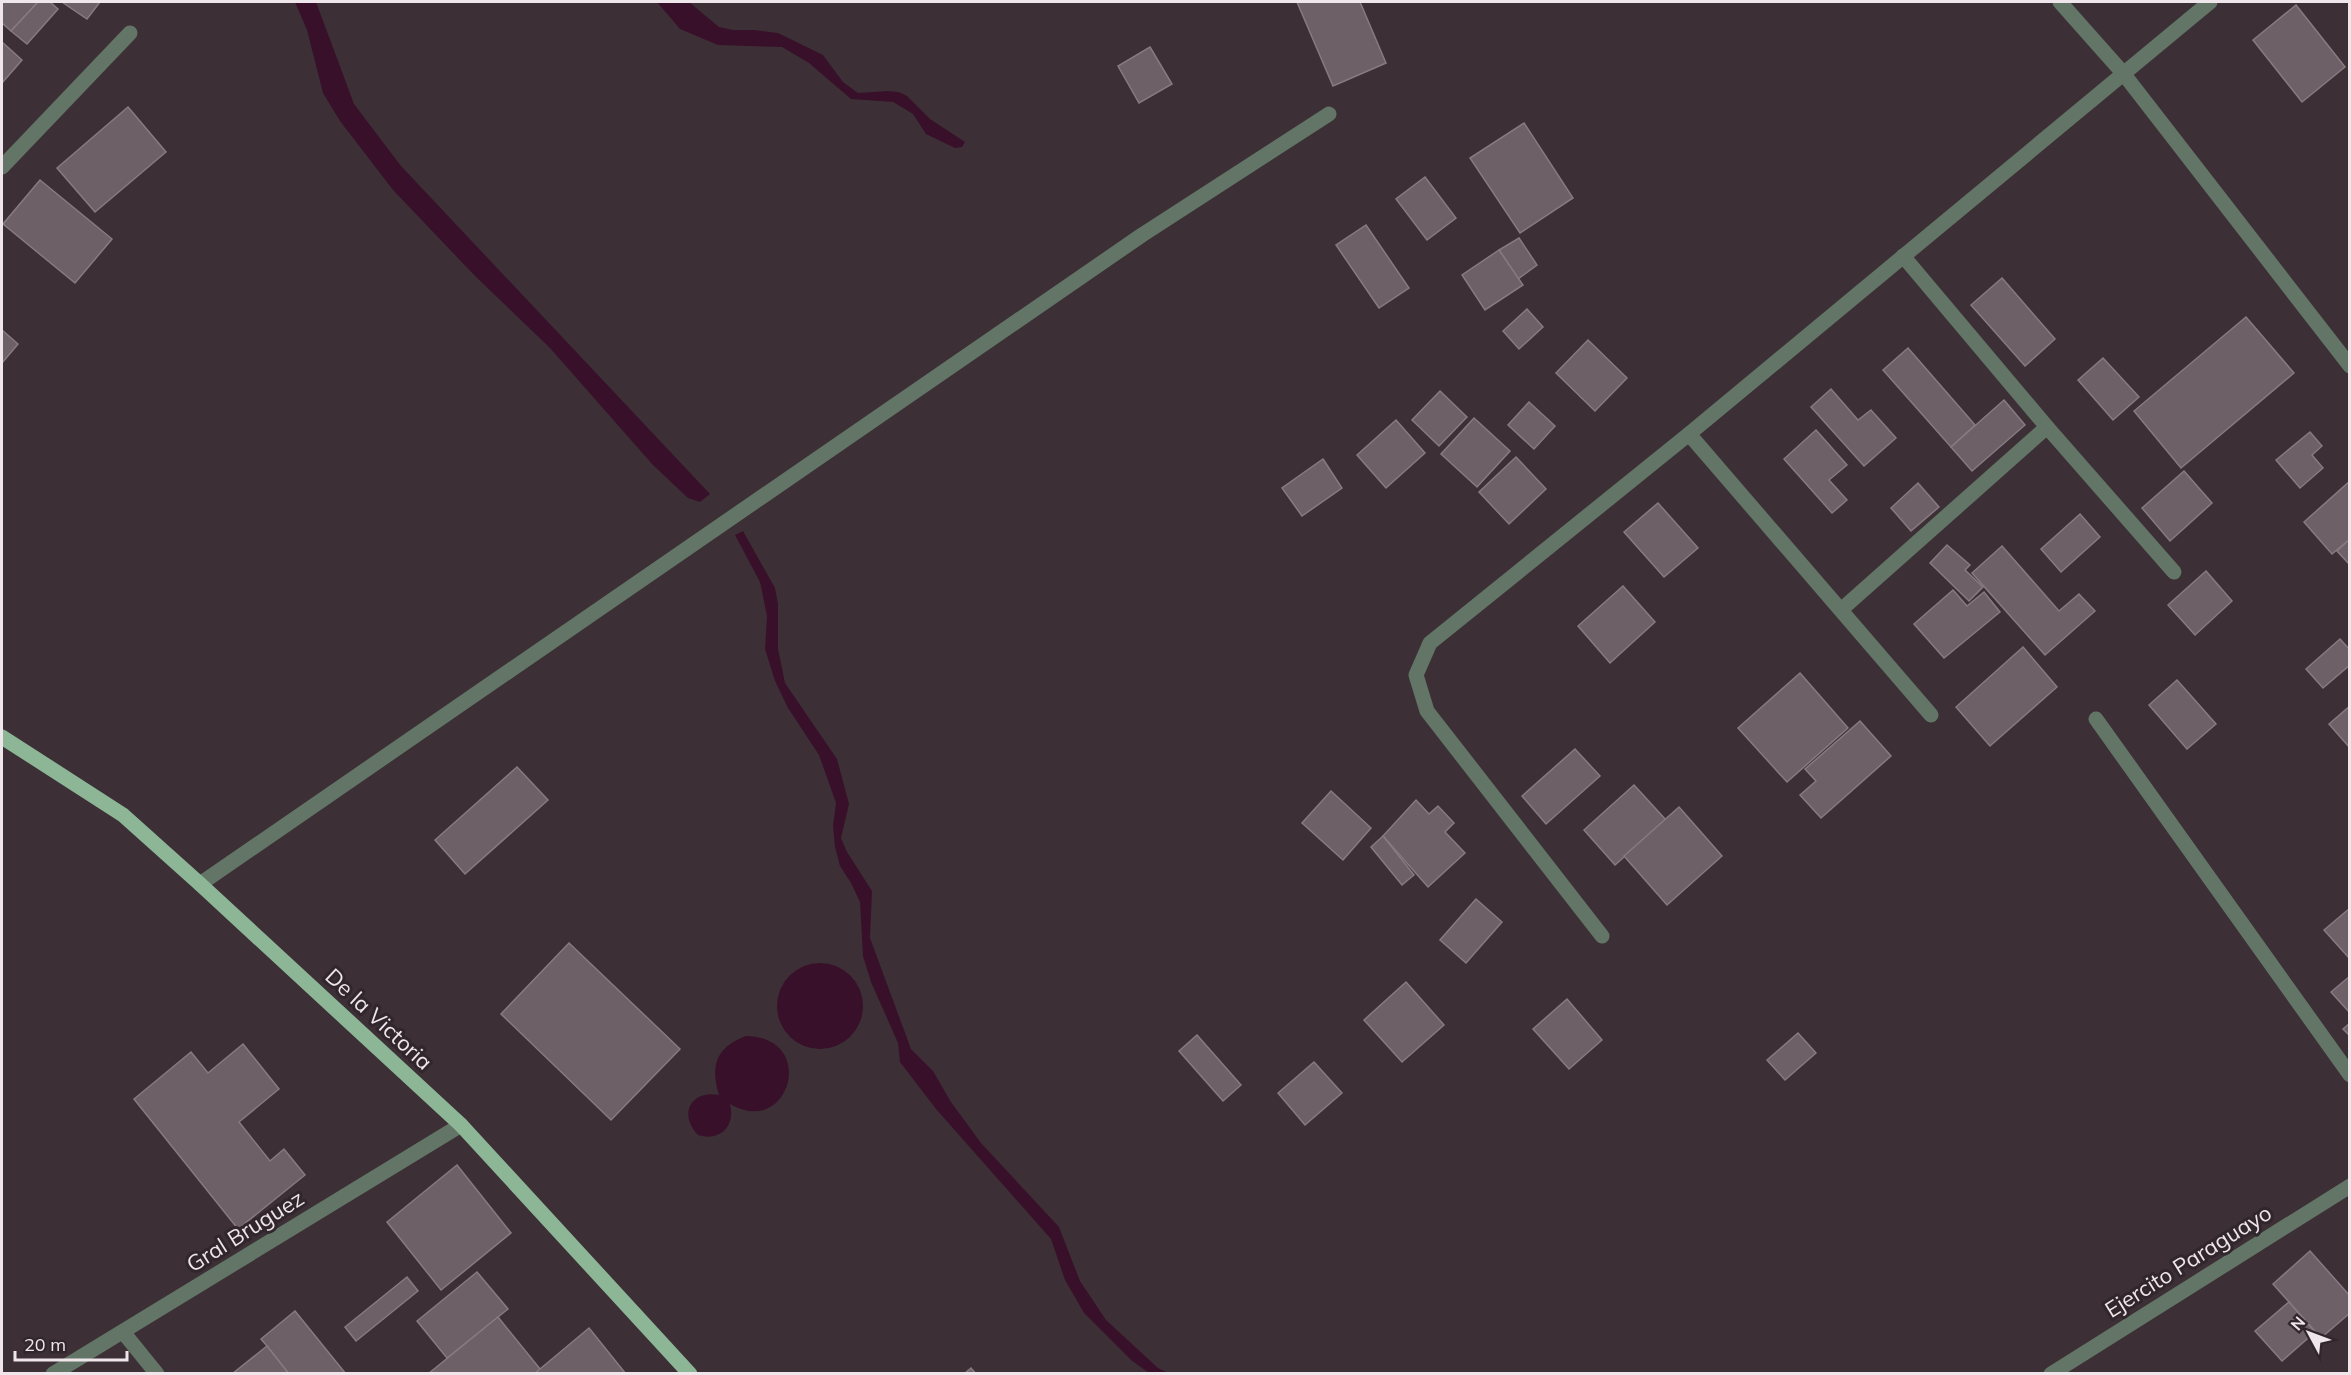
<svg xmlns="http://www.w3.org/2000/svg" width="2351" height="1375" viewBox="0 0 2351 1375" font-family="Mulish,sans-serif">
<rect width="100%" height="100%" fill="#3c3036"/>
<g fill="#39102a">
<polygon points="295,2 316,2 354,104 401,166 710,494 700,502 688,498 652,464 550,348 476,277 393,190 340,121 323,93 307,30"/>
<polygon points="657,2 689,2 719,27 733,30 754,30 778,33 823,55 843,82 858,93 888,91 899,92 907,96 930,119 965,142 962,147 955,148 926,134 913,114 893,102 851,99 809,63 782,47 718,45 680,29"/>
<polygon points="743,531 775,588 778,604 778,649 785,683 837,759 849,804 841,838 847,852 872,891 870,938 911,1049 933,1071 951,1102 981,1143 1059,1227 1080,1281 1106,1320 1158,1368 1168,1373 1149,1373 1131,1360 1084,1313 1065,1280 1051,1239 936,1109 900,1062 898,1043 871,982 863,956 860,902 851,883 840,866 835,847 833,826 836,803 819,755 788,708 775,681 765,649 767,616 760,582 735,535"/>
<circle cx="820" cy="1006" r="43"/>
<path d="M 746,1036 C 819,1037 789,1139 730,1104 C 736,1126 720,1142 698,1135 C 678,1114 691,1090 719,1095 C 710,1066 716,1047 746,1036 Z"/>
</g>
<g fill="#6d6066" stroke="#877a81" stroke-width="1.5">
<polygon points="2,2 38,2 11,31 2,23"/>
<polygon points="38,2 50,2 58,9 27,44 11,31"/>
<polygon points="62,2 100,2 87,19"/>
<polygon points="1297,2 1360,2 1386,63 1333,86"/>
<polygon points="2296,5 2345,67 2302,102 2253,40"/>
<polygon points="2,42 22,60 2,83"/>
<polygon points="1150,47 1172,84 1139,103 1118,66"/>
<polygon points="128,107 166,152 95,212 57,168"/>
<polygon points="1524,123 1573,198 1520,233 1470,158"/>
<polygon points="1425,177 1456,218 1427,240 1396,199"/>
<polygon points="40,180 112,239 75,283 3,224"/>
<polygon points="1366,225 1409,288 1379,308 1336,245"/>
<polygon points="1519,238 1537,265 1518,279 1499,250"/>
<polygon points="1499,250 1523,285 1485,310 1462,275"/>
<polygon points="2002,278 2055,339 2025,366 1971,305"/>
<polygon points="1527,309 1543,327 1519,349 1503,331"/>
<polygon points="2246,317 2294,373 2181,468 2134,411"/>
<polygon points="2,330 18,344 2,363"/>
<polygon points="1588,340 1627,378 1595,411 1556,373"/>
<polygon points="1908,348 1975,425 1951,447 1883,370"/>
<polygon points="2103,358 2139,397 2113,420 2078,380"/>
<polygon points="1831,389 1858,420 1871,410 1896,438 1864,466 1811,407"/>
<polygon points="1440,391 1467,417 1439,446 1412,420"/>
<polygon points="2004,400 2025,425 1972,471 1951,447"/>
<polygon points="1529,402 1555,426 1534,449 1508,425"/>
<polygon points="1474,418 1510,451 1477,487 1441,454"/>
<polygon points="1396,420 1425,453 1386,488 1357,455"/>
<polygon points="1816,430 1847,465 1829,480 1847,500 1832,513 1784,459"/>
<polygon points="2310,432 2322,446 2312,455 2323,468 2300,488 2276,460"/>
<polygon points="1516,457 1546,489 1509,524 1479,492"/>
<polygon points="1323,459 1342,488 1302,516 1282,488"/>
<polygon points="2184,471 2212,503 2170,541 2142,508"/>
<polygon points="2350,481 2350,539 2332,554 2304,522"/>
<polygon points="1918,483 1939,507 1911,531 1891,508"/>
<polygon points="1658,503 1698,548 1664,577 1624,532"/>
<polygon points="2080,514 2100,537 2061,572 2041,549"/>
<polygon points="2350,539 2350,565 2337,551"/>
<polygon points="1947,545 1970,565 1965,570 1983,587 1969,601 1930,563"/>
<polygon points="2002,546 2059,611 2079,594 2095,611 2045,655 1972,573"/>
<polygon points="2206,571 2232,601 2195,635 2168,605"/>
<polygon points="1623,586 1655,622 1610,663 1578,626"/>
<polygon points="1953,590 1967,606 1984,592 2000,612 1944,658 1914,624"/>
<polygon points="2340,639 2350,650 2350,665 2323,688 2306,669"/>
<polygon points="2023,647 2057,687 1990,746 1956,707"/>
<polygon points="1800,673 1848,728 1787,782 1738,728"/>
<polygon points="2177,680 2216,724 2187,749 2149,705"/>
<polygon points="2350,706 2350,748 2329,724"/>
<polygon points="1860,721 1891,756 1821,818 1800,795 1816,781 1805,769"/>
<polygon points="1575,749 1600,776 1546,824 1522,796"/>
<polygon points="517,767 548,800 465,874 435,840"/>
<polygon points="1634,785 1666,820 1615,865 1584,830"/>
<polygon points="1331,791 1371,828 1343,860 1302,823"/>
<polygon points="1416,800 1429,814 1438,806 1454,823 1445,832 1465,853 1428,887 1383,836"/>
<polygon points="1679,807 1722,856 1667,905 1624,856"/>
<polygon points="1383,836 1414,875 1402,885 1371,847"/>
<polygon points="1476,899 1502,922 1466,963 1440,940"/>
<polygon points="2350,908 2350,959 2324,930"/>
<polygon points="569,943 680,1049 611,1120 501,1014"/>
<polygon points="2350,976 2350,1013 2331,992"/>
<polygon points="1406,982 1444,1025 1402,1062 1364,1020"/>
<polygon points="1567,999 1602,1040 1569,1069 1533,1029"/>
<polygon points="2350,1023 2350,1036 2343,1029"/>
<polygon points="1798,1033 1816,1053 1785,1080 1767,1060"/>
<polygon points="1197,1035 1241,1085 1223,1101 1179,1051"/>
<polygon points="243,1044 279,1089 239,1122 270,1161 284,1149 305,1175 238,1229 134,1099 191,1052 208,1073"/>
<polygon points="1314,1062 1342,1093 1305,1125 1278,1093"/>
<polygon points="457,1165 511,1233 441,1290 387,1222"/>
<polygon points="2310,1251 2350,1296 2350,1313 2321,1338 2273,1284"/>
<polygon points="477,1272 508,1309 447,1358 417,1321"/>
<polygon points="407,1277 418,1291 356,1341 345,1327"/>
<polygon points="2289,1302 2315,1332 2282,1361 2255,1331"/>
<polygon points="295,1311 346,1374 289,1374 267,1346 261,1339"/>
<polygon points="498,1317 540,1369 534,1374 428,1374"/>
<polygon points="589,1328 626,1374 534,1374 540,1369"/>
<polygon points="267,1346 289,1374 232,1374"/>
<polygon points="971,1368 976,1374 964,1374"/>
</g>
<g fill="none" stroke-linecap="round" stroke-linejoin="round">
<g stroke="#627566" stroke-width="15">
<polyline points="2060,2 2123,73 2350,366"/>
<polyline points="2,167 130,33"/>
<polyline points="1903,256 2047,427 2174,572"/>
<polyline points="1689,434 1931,715"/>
<polyline points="1842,609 2047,427"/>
<polyline points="2096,719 2350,1075"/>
<polyline points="200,884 1142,235 1329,114"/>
<polyline points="1602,936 1427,711 1416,675 1430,643 1689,434 2210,2"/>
<polyline points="123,1332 157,1374"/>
<polyline points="53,1374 461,1125"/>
<polyline points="2051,1374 2350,1186"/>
</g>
<polyline stroke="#8db697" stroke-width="15" points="2,737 123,815 200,884 461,1125 690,1374"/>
</g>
<g text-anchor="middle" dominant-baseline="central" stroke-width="6" stroke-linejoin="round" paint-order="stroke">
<g font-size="22" fill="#eee6ea" stroke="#31262c">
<text transform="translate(379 1019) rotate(43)">De la Victoria</text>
<text transform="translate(245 1231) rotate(-32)">Gral Bruguez</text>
<text transform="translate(2188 1261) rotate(-32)">Ejercito Paraguayo</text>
</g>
</g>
<rect width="2351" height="1375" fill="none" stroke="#eee6ea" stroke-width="6"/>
<g transform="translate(2309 1333) rotate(311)" stroke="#31262c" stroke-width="4.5" paint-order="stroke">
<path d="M0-4.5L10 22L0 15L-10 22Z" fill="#eee6ea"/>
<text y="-9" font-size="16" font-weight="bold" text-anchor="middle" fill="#eee6ea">N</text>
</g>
<path d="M15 1351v9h112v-9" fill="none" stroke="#eee6ea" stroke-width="3"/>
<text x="24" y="1351" font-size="18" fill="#eee6ea" stroke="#31262c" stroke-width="4.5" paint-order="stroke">20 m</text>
</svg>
